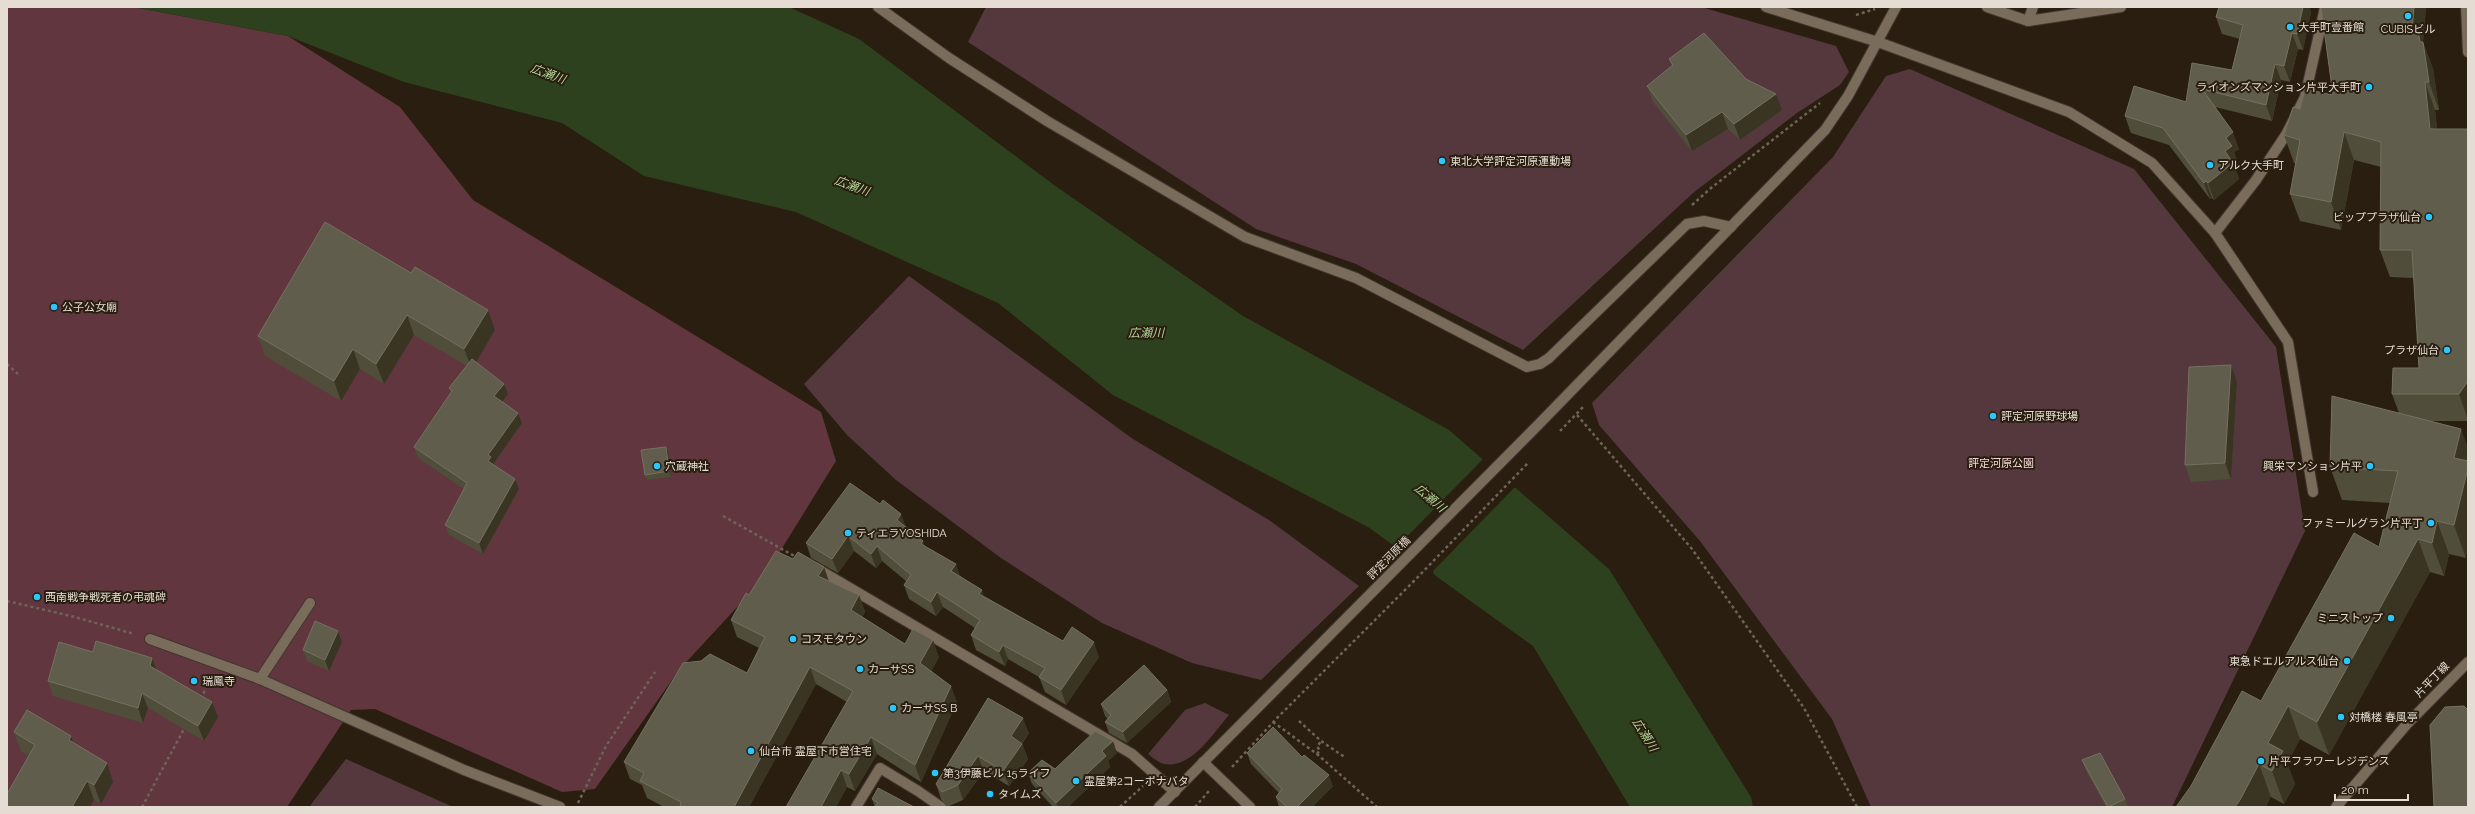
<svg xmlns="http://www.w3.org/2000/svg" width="2475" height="814" viewBox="0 0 2475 814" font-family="Raleway,'Noto Sans JP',sans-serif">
<rect width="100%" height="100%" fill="#2a1e10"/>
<g fill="#54383d">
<polygon points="986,7 1701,7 1836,46 1849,72 1840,85 1797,113 1693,193 1523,350 1356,264 1256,229 968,42"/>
<polygon points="1910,69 2134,169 2276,347 2305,531 2172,807 1871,807 1832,719 1700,541 1599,425 1592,403 1833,157 1886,76"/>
<polygon points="909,276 1133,439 1269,520 1359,586 1261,680 1192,663 1102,623 1001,558 896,480 847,435 804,384"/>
<path d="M 1205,703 L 1229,715 C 1213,733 1192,769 1164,764 C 1159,763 1152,757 1148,754 L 1185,710 Z"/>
<polygon points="346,759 453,807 309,807"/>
</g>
<polygon fill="#61363e" points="7,7 133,7 288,36 400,107 473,200 821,412 836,461 763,579 679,670 595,789 562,792 375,709 351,710 287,807 7,807"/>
<polygon fill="#2d411e" points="133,7 789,7 859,39 1054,185 1243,316 1449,430 1609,569 1751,797 1753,807 1630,807 1533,646 1368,527 1113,395 998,303 796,212 644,176 562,123 404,82 288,36"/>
<polygon fill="#2a1e10" points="1484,458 1516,486 1433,571 1435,578 1395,549"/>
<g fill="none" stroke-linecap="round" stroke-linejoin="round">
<defs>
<g id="minor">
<polyline points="878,7 949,58 1047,121 1245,237 1356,278 1527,367 1540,364 1549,358 1687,224 1704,221 1731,227"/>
<polyline points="1766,7 1878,42 2069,112 2152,163 2215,233 2288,342 2313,492"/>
<polyline points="1987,7 2028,21 2033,7"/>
<polyline points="2466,7 2468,52"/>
<polyline points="2028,21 2121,7"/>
<polyline points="2215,233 2256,180 2287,133 2305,97 2325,7"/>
<polyline points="816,568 1132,754 1175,792"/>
<polyline points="150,639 260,679 464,770 560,807"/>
<polyline points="260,679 310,603"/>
<polyline points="1203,762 1250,807"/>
<polyline points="856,807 880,768 918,791 941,807"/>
<polyline points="1159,807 1538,425 1825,130 1848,96 1896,7"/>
<polyline points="2336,807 2407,724 2468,662"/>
</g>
</defs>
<use href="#minor" stroke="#41372f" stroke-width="12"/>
<g stroke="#6f6458" stroke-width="2.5" stroke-dasharray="3 3" stroke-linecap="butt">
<polyline points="1856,15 1875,9"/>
<polyline points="1692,205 1711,188 1820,103"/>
<polyline points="7,364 18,374"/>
<polyline points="1577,415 1692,549 1804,708 1857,807"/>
<polyline points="1560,431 1584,406"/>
<polyline points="723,516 796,557"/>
<polyline points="7,601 75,617 134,634"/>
<polyline points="201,699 210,678"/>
<polyline points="1299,721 1321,741 1346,758"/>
<polyline points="1273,722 1317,754 1377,807"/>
<polyline points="1317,754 1320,750 1317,747 1321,741"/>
<polyline points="1232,767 1277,718 1413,582 1528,463"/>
<polyline points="578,803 606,746 655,672"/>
<polyline points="142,807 184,729"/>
<polyline points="1120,807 1143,786"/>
<polyline points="1195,807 1209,791"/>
</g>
<use href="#minor" stroke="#7a6c5b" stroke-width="10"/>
</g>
<g fill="#504e3b">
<polygon points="2219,7 2309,7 2311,12 2303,50 2298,49 2290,82 2281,80 2272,121 2215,107 2239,149 2234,152 2238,163 2234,165 2239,179 2214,200 2212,198 2210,199 2169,145 2131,133 2125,116 2186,102 2192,63 2232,70 2240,39 2222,34 2216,17"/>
<polygon points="2321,7 2426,7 2423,42 2433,69 2439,110 2435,110 2437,129 2468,129 2468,421 2432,421 2466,558 2449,554 2444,576 2430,572 2329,755 2300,739 2287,763 2295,784 2284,804 2271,797 2176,807 2261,701 2379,547 2390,503 2342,500 2330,467 2399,413 2392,394 2419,368 2414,278 2390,277 2380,250 2381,167 2354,160 2341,230 2300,221 2290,194 2296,163 2294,163 2284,135 2300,109 2333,95"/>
<polygon points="1669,59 1746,79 1782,110 1740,140 1728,129 1692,151 1653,102 1647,86 1672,66"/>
<polygon points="411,273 488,310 495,330 476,362 504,384 508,394 502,402 518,413 522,423 494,463 495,465 519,489 483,554 449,535 445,525 464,489 418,458 414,447 451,392 449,388 467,366 414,335 384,384 360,369 341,401 265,356 258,336"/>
<polygon points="2237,382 2231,479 2191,482 2185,465"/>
<polygon points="668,452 671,477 647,480 645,475"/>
<polygon points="880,504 906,526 926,547 984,596 1063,641 1099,657 1066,705 1045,692 1039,677 1008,659 1005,666 976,650 971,635 975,628 943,607 936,616 909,599 904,585 906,581 882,561 876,568 854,551 838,573 811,558 806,543"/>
<polygon points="829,581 859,595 865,612 862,617 905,644 939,657 931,671 957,702 921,782 877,754 855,791 847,787 836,807 847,702 816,684 749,807 664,807 647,798 642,785 630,779 624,762 747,673 759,648 737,637 731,620 749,595"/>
<polygon points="338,631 342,642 329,671 307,661 303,650"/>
<polygon points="93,652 152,658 157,669 218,717 204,741 148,708 143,723 53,696 48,681"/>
<polygon points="1167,690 1171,702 1127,743 1109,733 1105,722 1108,719 1105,716 1101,704"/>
<polygon points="988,698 1029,733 1022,744 1028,759 1009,786 984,771 963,800 947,807 941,799 936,784"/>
<polygon points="14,732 71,736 74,743 113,782 101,804 29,756 21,751"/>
<polygon points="1117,753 1108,761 1110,767 1068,807 1053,807 1032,784 1028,773 1055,769"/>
<polygon points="1247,753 1302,757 1333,786 1312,807 1279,807 1276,797 1279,793 1251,764"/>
<polygon points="2082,760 2125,799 2128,807 2106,807 2086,771"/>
<polygon points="872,799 914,807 875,807"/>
</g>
<g fill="#3a3423">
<polygon points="2303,7 2309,7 2311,12 2303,50 2297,34"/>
<polygon points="2414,7 2426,7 2423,42 2433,69 2439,110 2429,82 2412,31"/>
<polygon points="2292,33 2298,49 2290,82 2284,66"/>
<polygon points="2275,64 2281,80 2272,121 2266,105"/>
<polygon points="2425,82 2435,110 2440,156 2430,129"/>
<polygon points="1776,94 1782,110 1740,140 1734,124"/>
<polygon points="1722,112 1728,129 1692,151 1686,135"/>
<polygon points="2233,132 2239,149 2234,152 2238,163 2234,165 2239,179 2214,200 2208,183 2225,151 2226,138"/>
<polygon points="2344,132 2354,160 2341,230 2331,202"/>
<polygon points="2206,181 2212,198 2210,199 2204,183"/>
<polygon points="488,310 495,330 472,369 464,349"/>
<polygon points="407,315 414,335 384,384 376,364"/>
<polygon points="353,349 360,369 341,401 334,381"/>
<polygon points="2231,365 2237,382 2231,479 2225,463"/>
<polygon points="2468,381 2468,420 2459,394"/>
<polygon points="504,384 508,394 498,407 494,396"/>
<polygon points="518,413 522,423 494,463 495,467 488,461 488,455"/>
<polygon points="2461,429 2468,448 2468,549 2466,558 2454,525 2454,458"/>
<polygon points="666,447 668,452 671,477 669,471"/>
<polygon points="515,479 519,489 483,554 479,543"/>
<polygon points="901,514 907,529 897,520"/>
<polygon points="2437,521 2449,554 2444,576 2432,543"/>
<polygon points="848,536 854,551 838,573 832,559"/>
<polygon points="2418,539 2430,572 2329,755 2317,722"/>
<polygon points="923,541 929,555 921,544"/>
<polygon points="877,546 882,561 876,568 871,554"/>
<polygon points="956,564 961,579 951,571"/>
<polygon points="824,567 830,584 818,576"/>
<polygon points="982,590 987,605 979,594"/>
<polygon points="937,592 943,607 936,616 931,602"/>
<polygon points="859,595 865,612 857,627 851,610"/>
<polygon points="338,631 342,642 329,671 325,660"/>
<polygon points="933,640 939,657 926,680 920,663"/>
<polygon points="1094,642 1099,657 1066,705 1061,690"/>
<polygon points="1003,645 1008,659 1005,666 999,652"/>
<polygon points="152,658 158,673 150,666"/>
<polygon points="810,667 816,684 749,807 734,807"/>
<polygon points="951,686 957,702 921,782 915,765"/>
<polygon points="1167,690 1171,702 1127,743 1123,732"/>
<polygon points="142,693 148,708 143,723 138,708"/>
<polygon points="212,702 218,717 204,741 198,726"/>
<polygon points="2288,706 2300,739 2287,763 2295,784 2284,804 2272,771 2268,743"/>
<polygon points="1023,718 1029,733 1016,751 1011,736"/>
<polygon points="71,736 78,755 69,740"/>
<polygon points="871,737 877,754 855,791 849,774"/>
<polygon points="1113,741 1117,753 1108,761 1110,767 1068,807 1058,807 1056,803 1102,751"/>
<polygon points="1022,744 1028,759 1009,786 1003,771"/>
<polygon points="978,756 984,771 963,800 958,785"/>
<polygon points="107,763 113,782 101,804 94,785"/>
<polygon points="2259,764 2271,797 2266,807 2235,807"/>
<polygon points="841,770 847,787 836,807 821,807"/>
<polygon points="1329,775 1333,786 1312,807 1297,807"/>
<polygon points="87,781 94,800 90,807 72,807"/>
</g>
<g fill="#605d4c" stroke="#757161">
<polygon points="2219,7 2303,7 2297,34 2292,33 2284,66 2275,64 2266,105 2202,89 2233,132 2226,138 2232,146 2225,151 2233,163 2208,183 2206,181 2204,183 2163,128 2125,116 2134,86 2186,102 2192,63 2232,70 2243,25 2216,17"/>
<polygon points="2321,7 2414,7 2412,31 2418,30 2420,42 2423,42 2429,82 2425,82 2430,129 2468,129 2468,381 2459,394 2392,394 2393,368 2419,368 2412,250 2380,250 2381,142 2344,132 2331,202 2290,194 2300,140 2284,135 2293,107 2300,109 2305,89 2333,95"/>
<polygon points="1704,33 1746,79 1776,94 1734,124 1722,112 1686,135 1647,86 1673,65 1669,59"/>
<polygon points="325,222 411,273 415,267 488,310 464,349 407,315 376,364 353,349 334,381 258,336"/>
<polygon points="472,359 504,384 494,396 518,413 488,455 491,457 488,461 515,479 479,543 445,525 467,483 414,447 452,391 449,388"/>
<polygon points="2231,365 2225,463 2185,465 2189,367"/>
<polygon points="2332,396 2461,429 2454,458 2468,461 2468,468 2454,525 2437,521 2432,543 2418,539 2317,722 2288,706 2268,743 2283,751 2272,771 2259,764 2240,800 2235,807 2176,807 2191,786 2242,691 2261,701 2354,533 2379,547 2398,471 2330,467"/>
<polygon points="666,447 669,471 645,475 641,450"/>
<polygon points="850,483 880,504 883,500 901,514 897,520 923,541 921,544 956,564 951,571 982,590 979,594 1063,641 1072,627 1094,642 1061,690 1039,677 1045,668 1003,645 999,652 971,635 980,620 937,592 931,602 904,585 911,575 877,546 871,554 848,536 832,559 806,543"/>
<polygon points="776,551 793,559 798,552 824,567 818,576 859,595 851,610 905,644 913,629 933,640 920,663 951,686 915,765 871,737 849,774 841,770 821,807 786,807 853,691 810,667 734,807 684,807 680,805 681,802 640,781 644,773 624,762 683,663 701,661 710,654 747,673 765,637 731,620 746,593 749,595"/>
<polygon points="315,621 338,631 325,660 303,650"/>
<polygon points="96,641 152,658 150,666 212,702 198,726 142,693 138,708 48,681 59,642 93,652"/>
<polygon points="1144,665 1167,690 1123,732 1105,722 1111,715 1101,704"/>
<polygon points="988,698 1023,718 1011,736 1022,744 1003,771 978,756 958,785 942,792 936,784"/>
<polygon points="2464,706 2468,710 2468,807 2434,807 2430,725 2445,707"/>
<polygon points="27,710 71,736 69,740 107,763 94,785 87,781 72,807 7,807 7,794 35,745 14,732"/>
<polygon points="1273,727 1302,757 1304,755 1329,775 1297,807 1287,807 1276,797 1282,789 1247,753"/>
<polygon points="1095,731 1113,741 1102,751 1106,756 1056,803 1028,773 1042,760 1055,769"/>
<polygon points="2100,753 2125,799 2108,807 2082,760"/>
<polygon points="878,788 914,807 875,807 878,803 872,799"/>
</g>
<g fill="#28c8ff" stroke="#2a1e10" stroke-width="1.5">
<circle cx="2408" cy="16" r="4"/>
<circle cx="2290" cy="27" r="4"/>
<circle cx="2369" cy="87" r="4"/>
<circle cx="1442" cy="161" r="4"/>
<circle cx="2210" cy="165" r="4"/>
<circle cx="2429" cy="217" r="4"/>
<circle cx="54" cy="307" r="4"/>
<circle cx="2447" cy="350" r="4"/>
<circle cx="1993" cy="416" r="4"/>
<circle cx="657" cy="466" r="4"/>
<circle cx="2370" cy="466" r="4"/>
<circle cx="2431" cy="523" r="4"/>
<circle cx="848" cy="533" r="4"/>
<circle cx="37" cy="597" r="4"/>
<circle cx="2391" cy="618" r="4"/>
<circle cx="793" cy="639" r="4"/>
<circle cx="2347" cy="661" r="4"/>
<circle cx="860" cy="669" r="4"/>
<circle cx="194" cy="681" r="4"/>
<circle cx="893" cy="708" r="4"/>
<circle cx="2341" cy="717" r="4"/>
<circle cx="751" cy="751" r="4"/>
<circle cx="2261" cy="761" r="4"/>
<circle cx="935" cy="773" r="4"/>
<circle cx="1076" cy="781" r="4"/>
<circle cx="990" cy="794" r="4"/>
</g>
<g text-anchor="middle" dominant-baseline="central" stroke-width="4" stroke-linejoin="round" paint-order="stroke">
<g font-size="11" fill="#e5ddd4" stroke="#2a1e10" text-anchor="start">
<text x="2298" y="27">大手町壹番館</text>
<text x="2408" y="29" text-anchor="middle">CUBISビル</text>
<text x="2361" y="87" text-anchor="end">ライオンズマンション片平大手町</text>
<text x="1450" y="161">東北大学評定河原運動場</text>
<text x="2218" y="165">アルク大手町</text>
<text x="2421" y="217" text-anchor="end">ビッププラザ仙台</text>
<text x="62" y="307">公子公女廟</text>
<text x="2439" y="350" text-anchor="end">プラザ仙台</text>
<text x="2001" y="416">評定河原野球場</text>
<text x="665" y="466">穴蔵神社</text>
<text x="2362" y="466" text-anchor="end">興栄マンション片平</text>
<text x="2423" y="523" text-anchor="end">ファミールグラン片平丁</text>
<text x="856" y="533">ティエラYOSHIDA</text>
<text x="45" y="597">西南戦争戦死者の弔魂碑</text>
<text x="2383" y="618" text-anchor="end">ミニストップ</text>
<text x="801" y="639">コスモタウン</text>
<text x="2339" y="661" text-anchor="end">東急ドエルアルス仙台</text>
<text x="868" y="669">カーサSS</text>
<text x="202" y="681">瑞鳳寺</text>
<text x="901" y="708">カーサSS B</text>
<text x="2349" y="717">対橋楼 春風亭</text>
<text x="759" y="751">仙台市 霊屋下市営住宅</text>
<text x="2269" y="761">片平フラワーレジデンス</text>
<text x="943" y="773">第3伊藤ビル 15ライフ</text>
<text x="1084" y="781">霊屋第2コーポナバタ</text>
<text x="998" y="794">タイムズ</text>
</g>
<g font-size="11" fill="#f8d8dc" stroke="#2a1e10">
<text x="2001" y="463">評定河原公園</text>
</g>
<g font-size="11" fill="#e5ddd4" stroke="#2a1e10">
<text transform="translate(1389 558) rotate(-45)">評定河原橋</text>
<text transform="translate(2432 680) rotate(-46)">片平丁線</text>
</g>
<g font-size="12" font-style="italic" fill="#afd496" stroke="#2a1e10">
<text transform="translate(548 74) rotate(20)">広瀬川</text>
<text transform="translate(852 186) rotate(20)">広瀬川</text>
<text x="1146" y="333">広瀬川</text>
<text transform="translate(1430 498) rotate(40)">広瀬川</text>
<text transform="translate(1645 735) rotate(58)">広瀬川</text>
</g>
</g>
<rect width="2475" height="814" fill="none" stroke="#e5ddd4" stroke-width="16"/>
<path d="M2335 794v6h73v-6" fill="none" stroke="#e5ddd4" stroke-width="2"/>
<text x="2341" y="794" font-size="12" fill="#e5ddd4" stroke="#2a1e10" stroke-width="3" paint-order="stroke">20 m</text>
</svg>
